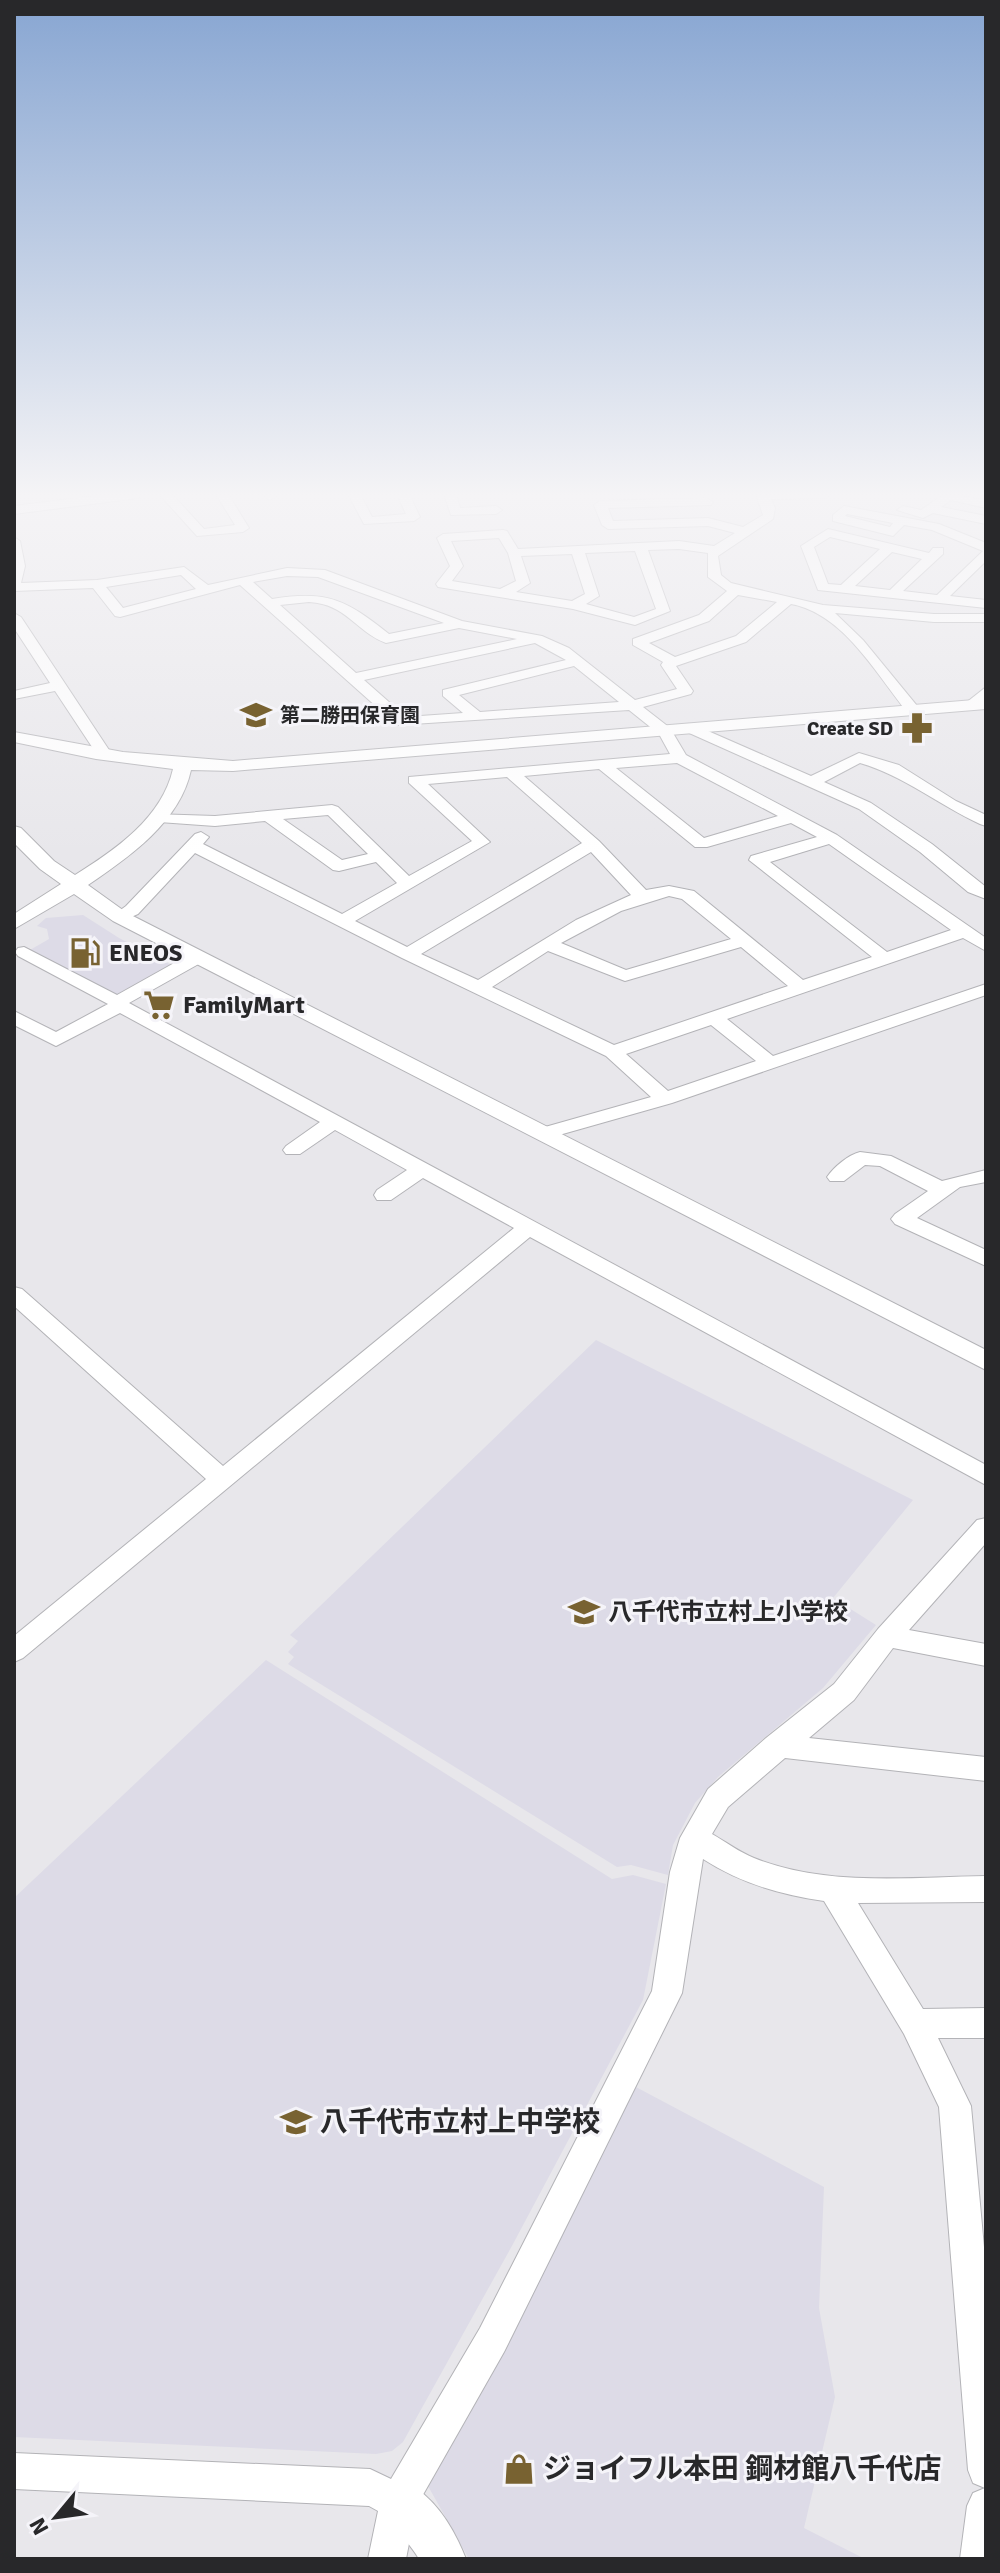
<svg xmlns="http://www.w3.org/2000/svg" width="1000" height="2573" viewBox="0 0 1000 2573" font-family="Signika,'Noto Sans JP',sans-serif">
<rect width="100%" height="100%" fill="#e8e7eb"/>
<g fill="#dddbe7">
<polygon points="83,915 119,938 173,966 117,997 30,950 49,939 47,929 37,926 46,918"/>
<polygon points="596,1340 913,1500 833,1598 876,1625 823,1688 718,1777 695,1803 673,1845 668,1875 631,1865 617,1867 288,1664 294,1657 288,1652 298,1641 290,1635"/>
<polygon points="266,1660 612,1879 633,1875 666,1884 643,2000 513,2244 403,2442 392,2451 376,2454 14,2437 14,1898"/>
<polygon points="634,2086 824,2187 819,2308 835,2397 804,2528 865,2559 469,2559 428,2486"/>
</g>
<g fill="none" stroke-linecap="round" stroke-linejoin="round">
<defs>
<g id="minor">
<polygon points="110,494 144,494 138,498 14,514 14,506"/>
<polygon points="159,494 172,494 204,529 235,525 216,494 228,494 249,528 243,532 197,536"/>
<polygon points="263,494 275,494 276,496 270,500"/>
<polygon points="348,494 360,494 372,517 406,514 397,494 409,494 420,517 414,521 364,524"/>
<polygon points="444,494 456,494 460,508 496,506 502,510 496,514 451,515"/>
<path d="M 756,494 L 831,494 L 825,498 L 771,499 L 775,508 L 773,519 L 718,556 L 721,575 L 731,583 L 823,605 L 934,614 L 986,614 L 986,622 L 934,622 L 835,613 L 863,640 L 918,707 L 920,710 L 913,714 L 908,713 C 876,674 844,614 791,604 L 746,642 L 676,666 L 693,691 L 691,694 L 643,707 L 670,728 L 686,755 L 837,835 L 986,938 L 986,951 L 963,938 L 727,1019 L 773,1056 L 986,984 L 986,995 L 672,1103 L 545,1139 L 535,1133 L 538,1129 L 651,1097 L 606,1056 L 402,958 L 195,853 L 138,914 L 120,922 L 111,917 L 126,906 L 195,834 L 201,832 L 209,837 L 203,844 L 342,914 L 397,883 L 376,862 L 339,871 L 333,870 L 265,821 L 215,826 L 159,822 L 153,820 L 153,814 L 215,816 L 332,805 L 338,807 L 409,876 L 472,841 L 409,783 L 409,777 L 670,754 L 659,734 L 629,710 L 397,725 L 240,585 L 120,617 L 115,616 L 93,588 L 14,591 L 14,537 L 20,541 L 25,566 L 21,583 L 97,580 L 184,567 L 208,585 L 287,568 L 325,570 L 462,621 L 542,636 L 569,648 L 635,700 L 677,689 L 661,665 L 663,662 L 633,645 L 633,639 L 699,615 L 727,591 L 708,577 L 708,553 L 679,549 L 648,550 L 670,611 L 635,625 L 573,609 L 438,587 L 436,584 L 450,566 L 437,538 L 443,534 L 503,530 L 507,531 L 518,549 L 679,541 L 714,546 L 735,533 L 708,526 L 608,529 L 602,525 L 594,505 L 600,501 L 707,498 L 713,502 L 711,505 L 608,508 L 613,521 L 708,518 L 743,527 L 763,515 ZM 499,538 L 508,553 L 516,581 L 500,589 L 452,581 L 463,566 L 451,541 ZM 635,551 L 656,609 L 634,617 L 586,604 L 599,596 L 585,553 ZM 572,554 L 585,594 L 572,601 L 516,592 L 530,583 L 521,556 ZM 181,575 L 196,589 L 123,608 L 106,587 ZM 287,576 L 318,577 L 444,623 L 389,634 C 346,600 328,590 272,599 L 253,582 ZM 738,595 L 777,602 L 736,636 L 675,657 L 649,643 L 709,621 ZM 309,602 C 347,604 356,632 386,643 L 459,628 L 517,639 L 356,673 L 280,605 ZM 535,643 L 566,660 L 443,690 L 443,696 L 463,713 L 406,717 L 364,680 ZM 574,666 L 619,702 L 480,712 L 459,695 ZM 677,763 L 778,816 L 704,838 L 616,768 ZM 599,769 L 695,847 L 707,847 L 791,823 L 817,837 L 751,856 L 749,860 L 872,957 L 803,980 L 694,891 L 669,886 L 646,890 L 599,841 L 524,776 ZM 507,777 L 582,843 L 407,947 L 355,921 L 490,842 L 428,784 ZM 328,815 L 368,854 L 342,860 L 283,819 ZM 829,844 L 951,930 L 887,952 L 770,862 ZM 591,852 L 631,895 L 576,920 L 478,980 L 421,954 ZM 669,896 L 682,899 L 731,939 L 626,970 L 561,943 L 621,911 ZM 741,947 L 788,986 L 614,1045 L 492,987 L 548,951 L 625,981 ZM 711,1025 L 756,1061 L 668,1091 L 626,1054 Z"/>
<polygon points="944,494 986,500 986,508 951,500 941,507 986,516 986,524 933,513 923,518 897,510 903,506 921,510"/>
<path d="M 844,506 L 939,524 L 986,543 L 986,561 L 950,596 L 986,600 L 986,608 L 818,590 L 801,546 L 828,529 L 929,553 L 933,548 L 943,548 L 943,554 L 903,591 L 937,595 L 983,551 L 932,530 L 904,525 L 893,536 L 833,521 L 833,515 ZM 847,514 L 893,523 L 890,527 L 845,516 ZM 830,537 L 880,549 L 841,585 L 828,584 L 814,547 ZM 892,552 L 922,559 L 890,590 L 855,586 Z"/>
<polygon points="14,613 21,617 113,756 110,759 100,759 55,691 14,699 14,691 50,683 14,628"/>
<polygon points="986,687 986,699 977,708 967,708 967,702"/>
<path d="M 692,724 L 811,776 L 859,753 L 899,765 L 956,801 L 986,815 L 986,826 L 980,824 C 939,805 904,776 860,763 L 824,782 L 871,803 L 932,844 L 986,887 L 986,899 L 968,892 L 920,852 L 859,809 L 687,732 L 687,726 Z"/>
<polygon points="24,947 117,995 192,953 204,953 207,957 204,961 129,1003 986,1465 986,1485 530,1237 23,1658 14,1662 14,1636 206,1479 14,1306 14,1287 22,1289 223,1466 514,1228 423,1178 391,1200 377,1200 374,1195 377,1190 407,1170 335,1130 300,1154 286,1154 283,1150 286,1146 320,1122 120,1013 56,1046 14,1025 14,1011 56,1032 108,1004 18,956 15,952 18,948"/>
<path d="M 860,1152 L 891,1156 L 942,1181 L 986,1170 L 986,1182 L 960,1187 L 917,1218 L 986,1250 L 986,1266 L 895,1224 L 891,1219 L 895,1214 L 928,1191 L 880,1166 L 865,1165 L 844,1181 L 830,1181 L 827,1177 C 834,1167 848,1155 860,1152 Z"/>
<path d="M 986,1518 L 986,1543 L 909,1630 L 986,1644 L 986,1666 L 893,1648 L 854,1700 L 809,1738 L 986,1757 L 986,1781 L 785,1758 L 728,1807 L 712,1834 C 726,1842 739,1852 754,1858 C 827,1887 910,1877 986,1876 L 986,1902 L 858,1903 L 923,2009 L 986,2008 L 986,2038 L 938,2038 L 971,2106 L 986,2269 L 986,2559 L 960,2559 L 967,2506 L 973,2493 L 985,2488 L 973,2483 L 968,2470 L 939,2107 L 904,2034 L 824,1901 C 781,1895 740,1883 703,1859 L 682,1993 L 504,2352 L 416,2507 L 406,2559 L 368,2559 L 378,2511 L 369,2506 L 14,2489 L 14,2453 L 370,2469 L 391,2479 L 480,2328 L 652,1991 L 670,1872 L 680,1838 L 708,1789 L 766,1738 L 834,1684 L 878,1629 L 977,1520 Z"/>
</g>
<g id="tertiary">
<path d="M 986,699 L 986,709 L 233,771 L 191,770 C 180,822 129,857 88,885 L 127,913 L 986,1350 L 986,1370 L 113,921 L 74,894 L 14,929 L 14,914 L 61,884 L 40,869 L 14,843 L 14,826 L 21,828 L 54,861 L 75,875 C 115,850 162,818 173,769 L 96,759 L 14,742 L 14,732 L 123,752 L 233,761 Z"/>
<path d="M 399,2479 C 433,2493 453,2526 466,2559 L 419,2559 C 407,2538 387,2524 377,2501 L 383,2485 Z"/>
</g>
</defs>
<use href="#minor" stroke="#b3b3b7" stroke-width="2"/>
<use href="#tertiary" stroke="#b3b3b7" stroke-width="2"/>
<use href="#minor" fill="#fff" fill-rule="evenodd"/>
<use href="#tertiary" fill="#fff" fill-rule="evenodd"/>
</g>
<linearGradient id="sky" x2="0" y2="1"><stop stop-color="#88a6d2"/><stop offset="0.58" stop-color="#f5f4f6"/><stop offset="1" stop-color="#f5f4f6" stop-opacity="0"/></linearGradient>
<rect width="1000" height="854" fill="url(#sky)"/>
<defs>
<symbol id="school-bare" viewBox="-9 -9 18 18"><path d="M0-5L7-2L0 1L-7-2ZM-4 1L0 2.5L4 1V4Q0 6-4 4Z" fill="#786231" stroke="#f5f4f9" stroke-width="2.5" paint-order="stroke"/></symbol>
<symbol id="pharmacy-bare" viewBox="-9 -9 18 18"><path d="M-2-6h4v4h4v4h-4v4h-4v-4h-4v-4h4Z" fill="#786231" stroke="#f5f4f9" stroke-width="2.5" paint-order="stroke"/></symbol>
<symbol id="fuel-bare" viewBox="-9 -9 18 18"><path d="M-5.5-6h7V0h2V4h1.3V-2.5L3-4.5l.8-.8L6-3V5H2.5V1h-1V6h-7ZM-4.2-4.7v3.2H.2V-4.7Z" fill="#786231" stroke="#f5f4f9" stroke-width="2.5" paint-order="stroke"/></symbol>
<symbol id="supermarket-bare" viewBox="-9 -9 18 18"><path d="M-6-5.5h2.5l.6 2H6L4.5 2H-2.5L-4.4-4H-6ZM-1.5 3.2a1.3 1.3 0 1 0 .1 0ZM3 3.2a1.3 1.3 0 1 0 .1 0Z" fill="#786231" stroke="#f5f4f9" stroke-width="2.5" paint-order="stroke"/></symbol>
<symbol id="shop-bare" viewBox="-9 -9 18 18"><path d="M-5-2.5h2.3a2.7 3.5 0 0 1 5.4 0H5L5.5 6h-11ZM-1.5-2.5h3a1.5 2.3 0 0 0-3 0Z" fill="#786231" stroke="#f5f4f9" stroke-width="2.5" paint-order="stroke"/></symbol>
</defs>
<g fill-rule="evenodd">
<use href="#school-bare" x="234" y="693" width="44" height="44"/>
<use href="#pharmacy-bare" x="895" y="706" width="44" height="44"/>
<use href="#fuel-bare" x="63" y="931" width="44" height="44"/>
<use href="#supermarket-bare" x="137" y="983" width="44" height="44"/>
<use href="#school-bare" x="562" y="1590" width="44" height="44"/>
<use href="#school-bare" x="274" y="2100" width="44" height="44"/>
<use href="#shop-bare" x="497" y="2447" width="44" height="44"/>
</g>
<g text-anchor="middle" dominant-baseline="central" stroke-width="6" stroke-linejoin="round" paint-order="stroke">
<g font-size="20" font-weight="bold" fill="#28282a" stroke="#f5f4f9" text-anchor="start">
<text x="280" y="715">第二勝田保育園</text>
<text x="893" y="728" text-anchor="end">Create SD</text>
</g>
<g font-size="24" font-weight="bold" fill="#28282a" stroke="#f5f4f9" text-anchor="start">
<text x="109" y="953">ENEOS</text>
<text x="183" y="1005">FamilyMart</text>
<text x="608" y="1612">八千代市立村上小学校</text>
</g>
<g font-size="28" font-weight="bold" fill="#28282a" stroke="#f5f4f9" text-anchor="start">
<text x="320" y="2122">八千代市立村上中学校</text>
<text x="543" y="2469">ジョイフル本田 鋼材館八千代店</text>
</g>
</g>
<rect width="1000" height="2573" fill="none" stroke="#28282a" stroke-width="32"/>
<g transform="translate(56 2517) rotate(241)" stroke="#f5f4f9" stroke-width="6" paint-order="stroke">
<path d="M0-6L14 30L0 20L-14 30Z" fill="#28282a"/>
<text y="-12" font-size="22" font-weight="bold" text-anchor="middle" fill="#28282a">N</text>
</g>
</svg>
